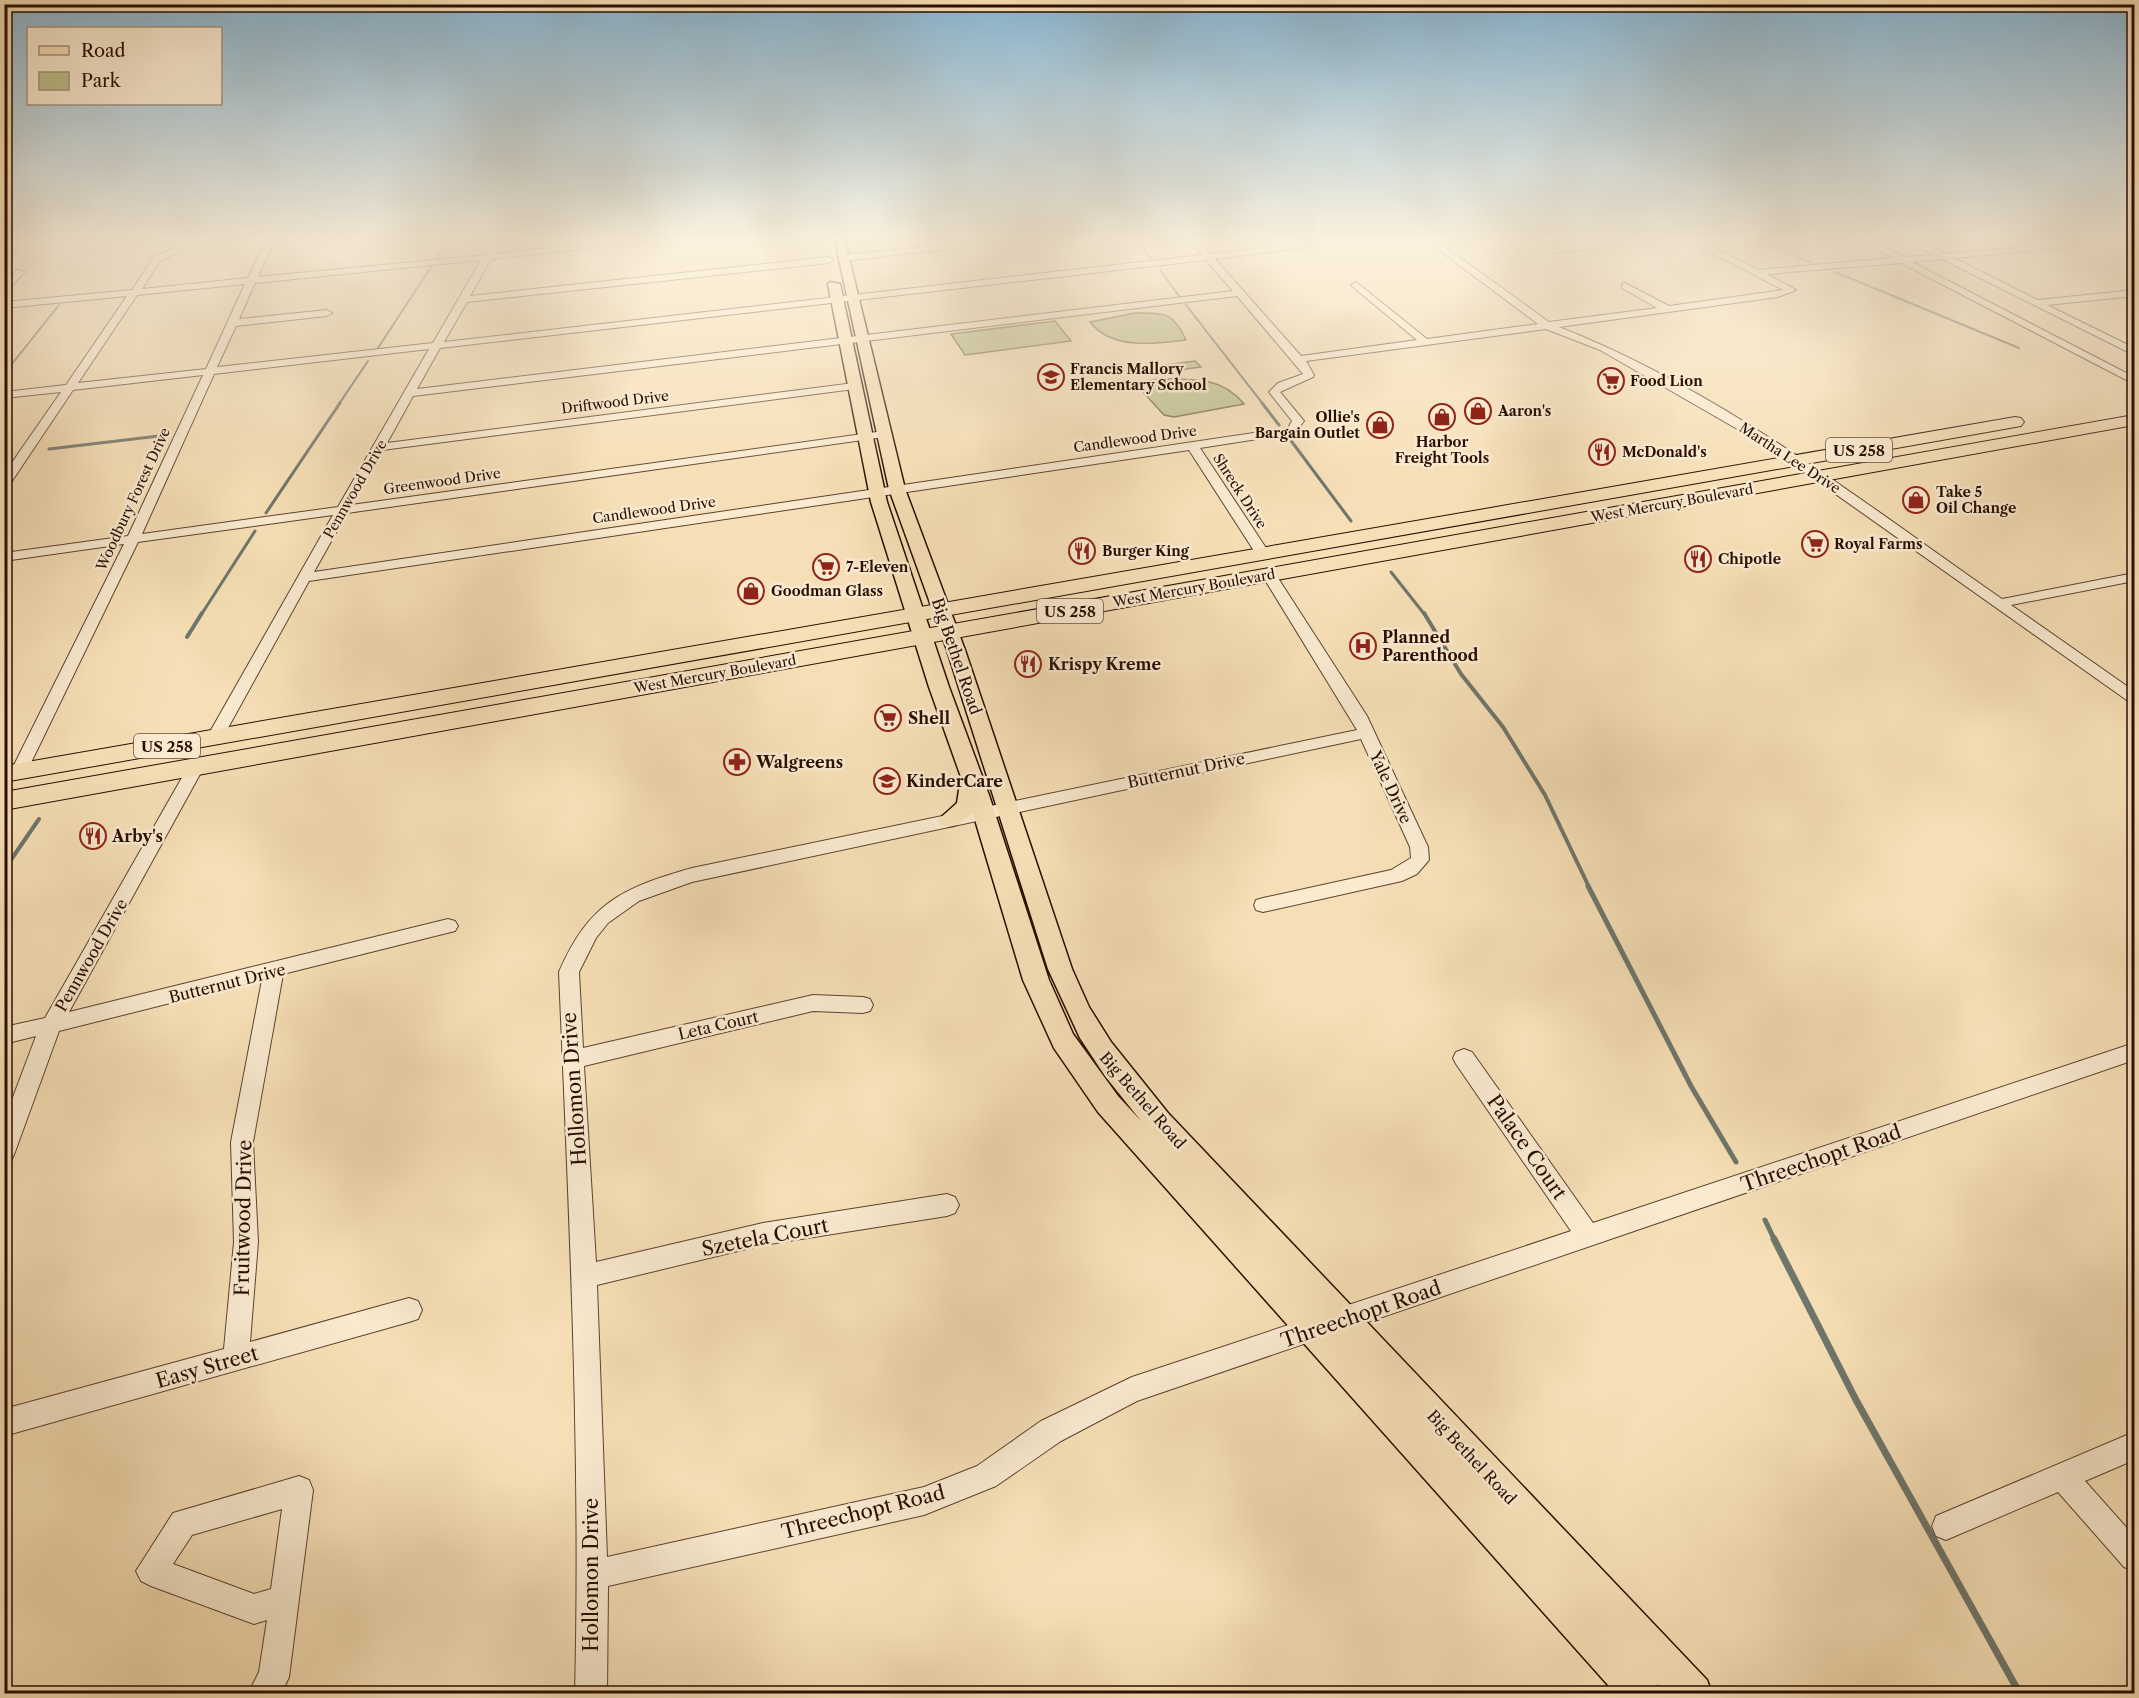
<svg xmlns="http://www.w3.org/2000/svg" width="2139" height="1698" viewBox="0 0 2139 1698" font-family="'Libre Caslon Text',serif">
<rect width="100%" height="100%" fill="#f6dfb6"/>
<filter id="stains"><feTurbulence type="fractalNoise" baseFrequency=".00333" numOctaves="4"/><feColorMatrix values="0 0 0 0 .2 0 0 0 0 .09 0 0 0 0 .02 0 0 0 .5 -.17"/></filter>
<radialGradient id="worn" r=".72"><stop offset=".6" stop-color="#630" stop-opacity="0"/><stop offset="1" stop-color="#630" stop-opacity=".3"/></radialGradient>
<g fill="#bdc18d" stroke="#736746" stroke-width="1.5">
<path d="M 1135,313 C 1166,313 1173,312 1186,340 C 1156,344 1111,350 1090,322 Z"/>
<polygon points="1055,321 1071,341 965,355 951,334"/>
<polygon points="1195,361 1201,367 1141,375 1135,369"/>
<path d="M 1158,379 C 1192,379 1221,376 1244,404 L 1174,417 L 1164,415 L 1134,382 Z"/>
</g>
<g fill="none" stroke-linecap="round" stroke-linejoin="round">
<g stroke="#6f766b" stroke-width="2">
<polyline points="1138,241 1153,261"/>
<polyline points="1757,241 1813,263"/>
<polyline points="436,259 447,241"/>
<polyline points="1160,270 1179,296"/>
<polyline points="1835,272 2019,348"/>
<polyline points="1186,305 1263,404"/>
<polyline points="378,348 431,267"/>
<polyline points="4,374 59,305"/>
<polyline points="339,404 368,361"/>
</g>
<g stroke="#6f766b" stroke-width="3">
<polyline points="1262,403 1279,425"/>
<polyline points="1289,438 1351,521"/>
<polyline points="49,449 159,436"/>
<polyline points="4,454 10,454"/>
<polyline points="266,513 340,403"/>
<polyline points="1391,572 1425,615"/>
<polyline points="201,615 255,531"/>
</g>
<g stroke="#6f766b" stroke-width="4">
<polyline points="1424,613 1461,674 1503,727 1545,795 1589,887"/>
<polyline points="187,637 202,613"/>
<polyline points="4,870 39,819"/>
</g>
<g stroke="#6f766b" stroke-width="5">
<polyline points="1588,886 1691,1086 1736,1162"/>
<polyline points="1765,1220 1775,1241"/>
</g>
<polyline stroke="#6f766b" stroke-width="7" points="1774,1239 1856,1400 2020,1694"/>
<defs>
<g id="minor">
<polygon points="12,241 21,241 11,256 6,248"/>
<polygon points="92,241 101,241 92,250 86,250"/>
<path d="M 189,241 L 200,241 L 160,261 L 142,289 L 248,278 L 262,249 L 271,241 L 280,241 L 270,250 L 258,277 L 485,255 L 493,241 L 501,241 L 494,254 L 623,241 L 654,241 L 491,259 L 470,296 L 829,257 L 833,260 L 829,263 L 467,302 L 444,342 L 1202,255 L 1190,241 L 1199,241 L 1210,254 L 1326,241 L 1353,241 L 1215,259 L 1301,356 L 1417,340 L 1353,287 L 1351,285 L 1356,282 L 1427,339 L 1538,324 L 1427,241 L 1437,241 L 1549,322 L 1657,308 L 1622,288 L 1622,284 L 1625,283 L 1669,306 L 1783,290 L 1690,241 L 1701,241 L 1758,270 L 1892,258 L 1862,241 L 1873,241 L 1904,257 L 1933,255 L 1909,241 L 1920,241 L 1945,254 L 2094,241 L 2130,241 L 1954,258 L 2038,300 L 2134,290 L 2134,296 L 2047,305 L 2134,348 L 2134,355 L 1942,259 L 1912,262 L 2134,377 L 2134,384 L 1901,263 L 1767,274 L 1796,290 L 1778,297 L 1559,327 C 1720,390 1860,500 2002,599 L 2134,573 L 2134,581 L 2011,605 L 2134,691 L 2134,703 L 2128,701 L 1772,449 L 1600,350 L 1546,329 L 1306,361 L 1314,375 L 1313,377 L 1280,392 L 1304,421 L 1295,433 L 1200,448 L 1270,554 L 1268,557 L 1258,557 L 1189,450 L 309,581 L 223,737 L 215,742 L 207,737 L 333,515 L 138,542 L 27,771 L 25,775 L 13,775 L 11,771 L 124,544 L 4,561 L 4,553 L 128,536 L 203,375 L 73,390 L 8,487 L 4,488 L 4,474 L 61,392 L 4,398 L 4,392 L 66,385 L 127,296 L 4,308 L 4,302 L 132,290 L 154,257 ZM 481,260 L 433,343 L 217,367 L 236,326 L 327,316 L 332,313 L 327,310 L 239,319 L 255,283 ZM 1206,260 L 1233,291 L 417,389 L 440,348 ZM 245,284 L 206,369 L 78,383 L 137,295 ZM 1237,296 L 1303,374 L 1278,383 L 1269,392 L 1292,421 L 1288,428 L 314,572 L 347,513 L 884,437 L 890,434 L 884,431 L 351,505 L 382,450 L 854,389 L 859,386 L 854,383 L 387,443 L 413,396 ZM 429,349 L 338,507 L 142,534 L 214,374 Z"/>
<polygon points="987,241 1018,241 843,261 839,258 843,255"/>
<polygon points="1630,241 1667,241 1552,253 1548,250 1552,247"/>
<polygon points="17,270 25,272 4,293 4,284"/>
<path d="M 1269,571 L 1276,575 L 1367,716 L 1428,847 L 1429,860 L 1417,874 L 1402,881 L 1263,912 L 1256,910 L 1254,905 L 1256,900 L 1263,898 L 1391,870 L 1411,858 L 1410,847 L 1361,739 L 692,882 L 639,901 L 608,923 L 596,938 L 579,972 L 583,1048 L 813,995 L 863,997 L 870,999 L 873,1005 L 870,1011 L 863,1013 L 813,1011 L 584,1066 L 596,1262 L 763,1223 L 947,1194 L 955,1197 L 959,1205 L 955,1213 L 947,1216 L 763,1245 L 597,1285 L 607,1557 L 924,1487 L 977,1466 L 1041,1421 L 1132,1377 L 1571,1231 L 1456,1064 L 1453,1058 L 1456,1052 L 1464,1049 L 1472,1052 L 1593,1223 L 2134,1043 L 2134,1060 L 1137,1401 L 1061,1441 L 996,1486 L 924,1515 L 608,1586 L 607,1694 L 575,1694 C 581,1453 569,1212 559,972 C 589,903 622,888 692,868 L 1357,730 L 1262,575 Z"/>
<polygon points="196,762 204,767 69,1012 448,919 455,921 458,926 455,931 283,974 253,1142 258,1242 250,1342 409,1298 418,1301 422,1310 418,1319 409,1322 4,1436 4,1409 224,1349 234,1242 231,1142 262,980 59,1031 15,1152 12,1159 4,1162 4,1121 36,1036 4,1044 4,1027 45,1018 188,767"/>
<polygon points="2134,1432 2134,1460 2085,1481 2134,1536 2134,1571 2124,1567 2058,1492 1946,1540 1936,1536 1932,1526 1936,1516"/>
<path d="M 299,1476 L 309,1480 L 313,1490 L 289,1677 L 281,1694 L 248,1694 L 259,1672 L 267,1620 L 254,1624 L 151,1586 L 141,1581 L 136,1571 L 173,1513 ZM 282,1509 L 271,1589 L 254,1594 L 173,1564 L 192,1535 Z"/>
</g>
<path id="major" d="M 835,241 L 845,241 L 905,489 L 965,650 L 1072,969 L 1089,1007 L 1111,1042 L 1168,1113 L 1707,1680 L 1712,1694 L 1666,1694 L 1657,1684 L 1661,1694 L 1616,1694 L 1098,1112 L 1054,1048 L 1023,980 L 973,813 C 962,821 955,829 941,825 L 938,820 L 957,803 L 961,777 L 929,687 L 871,502 L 828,284 L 830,282 L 840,284 L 887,502 L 949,687 L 989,795 L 1049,980 L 1073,1034 L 1118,1096 L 1141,1121 L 1105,1076 L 1080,1038 L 1048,969 L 947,650 L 889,489 Z"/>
<g id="highway">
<polygon points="2134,415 2134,425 4,810 4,792"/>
<polygon points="2015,417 2021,418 2024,422 2021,426 4,782 4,766"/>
</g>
</defs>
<use href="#minor" stroke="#5c422e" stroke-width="2"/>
<use href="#major" stroke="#290d00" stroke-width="3"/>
<use href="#highway" stroke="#290d00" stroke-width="2"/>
<use href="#minor" fill="#f9ead0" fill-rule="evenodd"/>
<use href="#major" fill="#f6dfb6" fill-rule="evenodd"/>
<use href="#highway" fill="#f6dfb6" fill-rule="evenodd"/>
</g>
<linearGradient id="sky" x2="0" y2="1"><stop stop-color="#8ab7d3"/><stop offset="0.5" stop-color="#fbf1de"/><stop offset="1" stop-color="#fbf1de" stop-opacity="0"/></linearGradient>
<rect width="2139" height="479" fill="url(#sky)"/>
<defs>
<symbol id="school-ring" viewBox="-11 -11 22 22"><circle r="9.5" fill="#f9ead0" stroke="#8f2418" stroke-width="1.5"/><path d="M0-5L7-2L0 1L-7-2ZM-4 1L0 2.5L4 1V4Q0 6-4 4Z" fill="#8f2418"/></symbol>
<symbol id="supermarket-ring" viewBox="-11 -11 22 22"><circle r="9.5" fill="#f9ead0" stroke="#8f2418" stroke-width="1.5"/><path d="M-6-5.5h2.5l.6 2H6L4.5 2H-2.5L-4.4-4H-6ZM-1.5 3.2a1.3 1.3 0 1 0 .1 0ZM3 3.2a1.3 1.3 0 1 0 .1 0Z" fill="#8f2418"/></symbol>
<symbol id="shop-ring" viewBox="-11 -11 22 22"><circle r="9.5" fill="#f9ead0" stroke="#8f2418" stroke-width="1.5"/><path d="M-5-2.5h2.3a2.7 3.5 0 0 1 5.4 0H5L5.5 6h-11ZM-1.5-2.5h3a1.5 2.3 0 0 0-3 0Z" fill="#8f2418"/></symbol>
<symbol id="restaurant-ring" viewBox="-11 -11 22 22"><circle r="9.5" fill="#f9ead0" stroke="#8f2418" stroke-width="1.5"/><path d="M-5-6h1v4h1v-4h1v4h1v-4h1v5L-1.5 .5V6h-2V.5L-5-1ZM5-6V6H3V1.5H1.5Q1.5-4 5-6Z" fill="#8f2418"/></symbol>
<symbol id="hospital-ring" viewBox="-11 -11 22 22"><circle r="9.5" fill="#f9ead0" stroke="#8f2418" stroke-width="1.5"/><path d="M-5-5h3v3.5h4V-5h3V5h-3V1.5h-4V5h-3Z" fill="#8f2418"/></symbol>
<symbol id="pharmacy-ring" viewBox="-11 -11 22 22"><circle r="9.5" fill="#f9ead0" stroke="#8f2418" stroke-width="1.5"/><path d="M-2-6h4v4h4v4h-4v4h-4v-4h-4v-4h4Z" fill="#8f2418"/></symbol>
</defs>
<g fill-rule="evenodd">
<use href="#school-ring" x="1036" y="362" width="30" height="30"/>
<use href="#supermarket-ring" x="1596" y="366" width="30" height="30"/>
<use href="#shop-ring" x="1463" y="396" width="30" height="30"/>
<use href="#shop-ring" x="1427" y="402" width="30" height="30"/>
<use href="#shop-ring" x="1365" y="410" width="30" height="30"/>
<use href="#restaurant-ring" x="1587" y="437" width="30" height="30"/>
<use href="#shop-ring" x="1901" y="485" width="30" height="30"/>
<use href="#supermarket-ring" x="1800" y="529" width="30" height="30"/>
<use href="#restaurant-ring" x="1067" y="536" width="30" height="30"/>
<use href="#restaurant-ring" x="1683" y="544" width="30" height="30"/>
<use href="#supermarket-ring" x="811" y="552" width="30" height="30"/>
<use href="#shop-ring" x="736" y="576" width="30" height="30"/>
<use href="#hospital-ring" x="1348" y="631" width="30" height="30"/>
<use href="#restaurant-ring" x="1013" y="649" width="30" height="30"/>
<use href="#supermarket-ring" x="873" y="703" width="30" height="30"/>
<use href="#pharmacy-ring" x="722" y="747" width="30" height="30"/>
<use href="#school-ring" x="872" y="766" width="30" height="30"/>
<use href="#restaurant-ring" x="78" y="821" width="30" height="30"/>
</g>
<g text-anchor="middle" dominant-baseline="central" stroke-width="5" stroke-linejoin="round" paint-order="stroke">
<g font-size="14" font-weight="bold" fill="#290d00" stroke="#f9ead0" text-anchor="start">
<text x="1070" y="369">Francis Mallory<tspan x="1070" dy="16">Elementary School</tspan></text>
<text x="1630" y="381">Food Lion</text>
<text x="1498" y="411">Aaron's</text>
<text x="1360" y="417" text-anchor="end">Ollie's<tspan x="1360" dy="16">Bargain Outlet</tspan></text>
<text x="1442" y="442" text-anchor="middle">Harbor<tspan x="1442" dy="16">Freight Tools</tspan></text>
<text x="1622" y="452">McDonald's</text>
<text x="1936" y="492">Take 5<tspan x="1936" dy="16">Oil Change</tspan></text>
<text x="1834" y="544">Royal Farms</text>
<text x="1102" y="551">Burger King</text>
<text x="1718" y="559">Chipotle</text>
<text x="846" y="567">7-Eleven</text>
<text x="771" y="591">Goodman Glass</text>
</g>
<g font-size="14" fill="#290d00" stroke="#f9ead0">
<text transform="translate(615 402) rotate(-7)">Driftwood Drive</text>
<text transform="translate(1135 439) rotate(-8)">Candlewood Drive</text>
<text transform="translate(1790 458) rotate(33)">Martha Lee Drive</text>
<text transform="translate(442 481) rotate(-8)">Greenwood Drive</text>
<text transform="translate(355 489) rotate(-60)">Pennwood Drive</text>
<text transform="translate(1240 491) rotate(57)">Shreck Drive</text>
<text transform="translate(133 499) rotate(-65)">Woodbury Forest Drive</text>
<text transform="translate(1672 503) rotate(-10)">West Mercury Boulevard</text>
<text transform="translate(654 510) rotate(-8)">Candlewood Drive</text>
<text transform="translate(1194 588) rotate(-10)">West Mercury Boulevard</text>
<text transform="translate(715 674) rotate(-10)">West Mercury Boulevard</text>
</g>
<g fill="#f9ead0" stroke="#674f3e" stroke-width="1.5">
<rect x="1826" y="438" width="66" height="24" rx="4.5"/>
<rect x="1037" y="599" width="66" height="24" rx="4.5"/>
<rect x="134" y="734" width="66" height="24" rx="4.5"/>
</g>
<g font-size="15" font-weight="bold" fill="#290d00">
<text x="1859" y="450">US 258</text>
<text x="1070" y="611">US 258</text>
<text x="167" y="746">US 258</text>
</g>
<g font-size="16" font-weight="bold" fill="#290d00" stroke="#f9ead0" text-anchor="start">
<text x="1382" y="637">Planned<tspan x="1382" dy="18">Parenthood</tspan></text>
<text x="1048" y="664">Krispy Kreme</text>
<text x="908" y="718">Shell</text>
<text x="756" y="762">Walgreens</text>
<text x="906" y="781">KinderCare</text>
<text x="112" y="836">Arby's</text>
</g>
<g font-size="16" fill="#290d00" stroke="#f9ead0">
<text transform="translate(957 656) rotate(71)">Big Bethel Road</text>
<text transform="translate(1186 770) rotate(-12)">Butternut Drive</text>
<text transform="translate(1391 787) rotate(65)">Yale Drive</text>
<text transform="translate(91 955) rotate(-60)">Pennwood Drive</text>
<text transform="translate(227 983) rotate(-14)">Butternut Drive</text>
<text transform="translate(718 1025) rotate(-13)">Leta Court</text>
<text transform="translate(1143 1100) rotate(49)">Big Bethel Road</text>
<text transform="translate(1472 1457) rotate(47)">Big Bethel Road</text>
</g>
<g font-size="20" fill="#290d00" stroke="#f9ead0">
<text transform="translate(574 1089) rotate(-94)">Hollomon Drive</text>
<text transform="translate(1527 1147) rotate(55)">Palace Court</text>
<text transform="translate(1821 1158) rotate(-19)">Threechopt Road</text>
<text transform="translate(243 1218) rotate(-89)">Fruitwood Drive</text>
<text transform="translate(765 1237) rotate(-11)">Szetela Court</text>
<text transform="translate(1361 1314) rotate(-19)">Threechopt Road</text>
<text transform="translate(207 1367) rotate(-16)">Easy Street</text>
<text transform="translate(863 1512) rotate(-14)">Threechopt Road</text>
<text transform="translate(591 1575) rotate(-90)">Hollomon Drive</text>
</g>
</g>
<rect width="2139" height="1698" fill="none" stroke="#f6dfb6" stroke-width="24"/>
<rect x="6" y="6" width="2127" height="1686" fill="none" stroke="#290d00" stroke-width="3"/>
<rect x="12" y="12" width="2115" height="1674" fill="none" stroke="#290d00" stroke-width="1.5"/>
<rect x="27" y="27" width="195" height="78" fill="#f9ead0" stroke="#a6927d" stroke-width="1.5"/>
<rect x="39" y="46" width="30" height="9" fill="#f6dfb6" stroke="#a6927d" stroke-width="1.5"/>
<text x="81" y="57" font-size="18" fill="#290d00">Road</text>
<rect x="39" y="72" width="30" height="18" fill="#bdc18d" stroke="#a6927d" stroke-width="1.5"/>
<text x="81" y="87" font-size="18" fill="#290d00">Park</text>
<rect width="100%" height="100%" filter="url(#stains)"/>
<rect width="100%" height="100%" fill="url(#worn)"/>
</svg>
